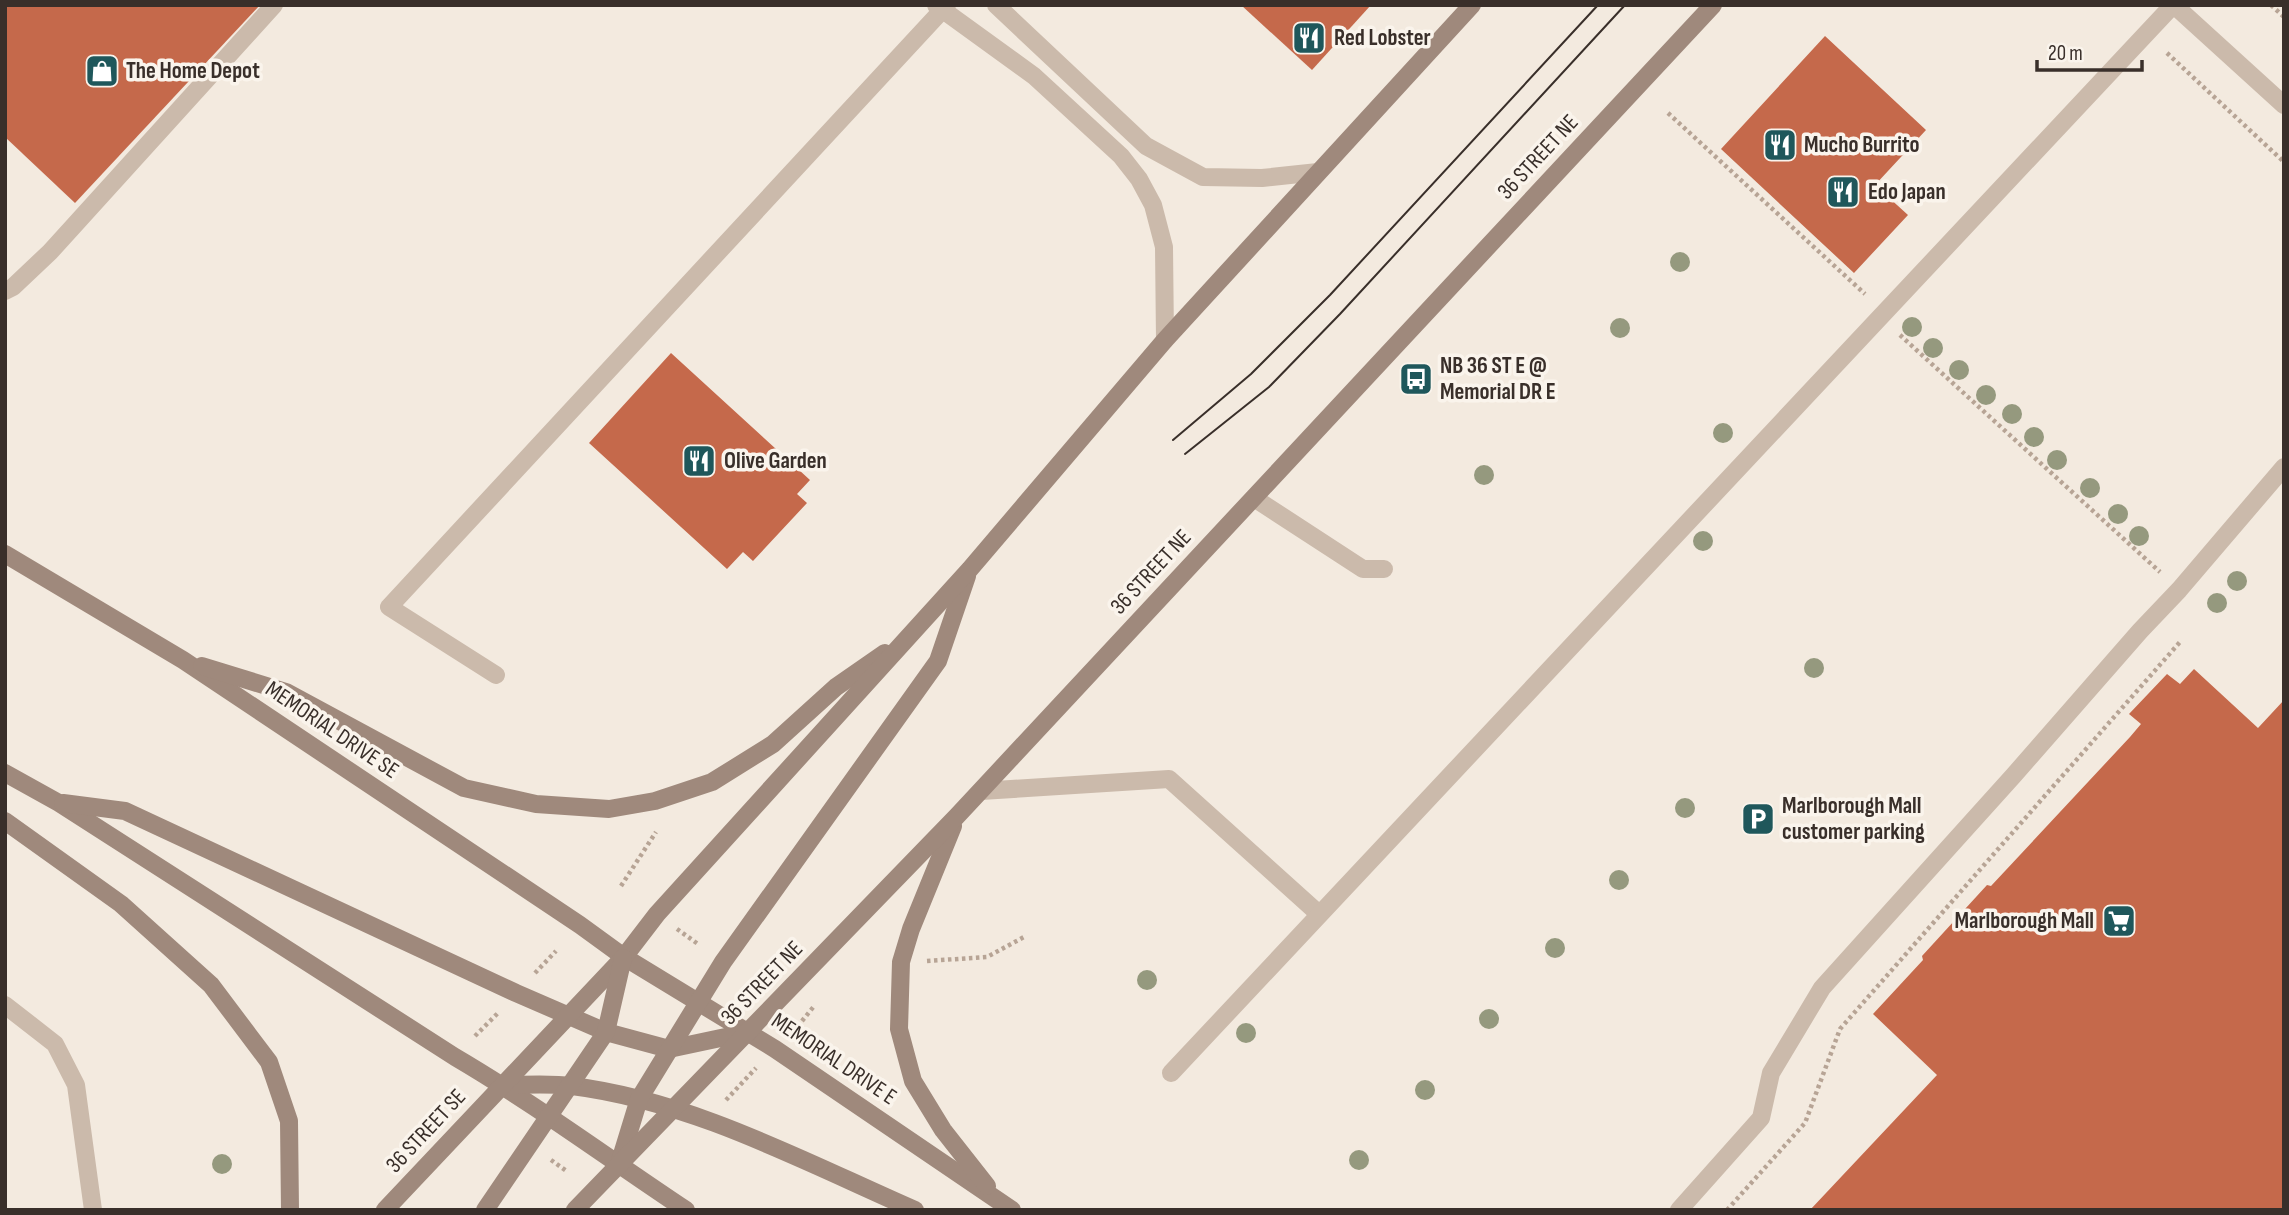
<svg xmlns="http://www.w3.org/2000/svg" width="2289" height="1215" viewBox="0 0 2289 1215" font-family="'Sofia Sans Condensed',sans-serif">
<rect width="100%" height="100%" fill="#f3eadf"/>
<g fill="#c5694b">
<polygon points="5,5 260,5 75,203 5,137"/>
<polygon points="1241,5 1371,5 1312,70"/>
<polygon points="1825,36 1926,130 1875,185 1908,215 1854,273 1721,149"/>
<polygon points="671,353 810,480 797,494 807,503 753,561 743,552 727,569 589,443"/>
<polygon points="2194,669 2258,728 2284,700 2284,1210 1810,1210 1937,1075 1873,1014 1923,960 1922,956 1987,885 1991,886 2130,737 2141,724 2129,714 2167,674 2180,684"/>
</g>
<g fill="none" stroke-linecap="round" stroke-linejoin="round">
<g stroke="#b7a495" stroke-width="4.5" stroke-dasharray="3.5 3.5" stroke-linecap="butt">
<polyline points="2271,5 2284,17"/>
<polyline points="2167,53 2284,162"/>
<polyline points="1668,113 1865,294"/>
<polyline points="1900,335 2160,572"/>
<polyline points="621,886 656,832"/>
<polyline points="677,929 698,944"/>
<polyline points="927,961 987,957 1024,937"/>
<polyline points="535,973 556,951"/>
<polyline points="802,1021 815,1005"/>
<polyline points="475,1036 498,1013"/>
<polyline points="726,1100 756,1068"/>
<polyline points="551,1160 568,1172"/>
<polyline points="1727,1210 1805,1123 1840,1029 2180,642"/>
</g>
<g stroke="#cbbaab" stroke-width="18">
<polyline points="936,5 1034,76 1121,156 1139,179 1153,205 1164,247 1165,340"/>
<polyline points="996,5 1146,146 1203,177 1262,178 1318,172"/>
<polyline points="2174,5 2284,105"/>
<polyline points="5,291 13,287 50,252 274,5"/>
<polyline points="1254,498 1363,569 1384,569"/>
<polyline points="496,675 389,607 947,5"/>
<polyline points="981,791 1169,779 1319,914"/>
<polyline points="5,1005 55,1044 76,1085 93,1210"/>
<polyline points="1171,1073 2173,5"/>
<polyline points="1679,1210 1761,1118 1771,1073 1822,988 2014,775 2140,631 2179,590 2284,467"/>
</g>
<g stroke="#9f897c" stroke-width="18">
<polyline points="5,554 183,660 580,925 624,957 775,1049 1012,1210"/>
<polyline points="202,666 286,692 464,788 536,804 609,809 655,801 712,782 773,744 836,687 885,653"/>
<path d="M 5,773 L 59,803 L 455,1057 C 535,1104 609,1159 686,1210"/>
<polyline points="63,803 125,811 516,993 606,1032 669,1049 749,1032"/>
<polyline points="5,821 121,904 211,985 269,1062 289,1121 290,1210"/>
<polyline points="953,826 911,929 901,962 899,1029 913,1081 943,1130 987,1186"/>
<path d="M 502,1085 C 525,1085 550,1083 572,1086 C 692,1101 805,1162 915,1210"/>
<polyline points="620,1161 639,1099 723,962 938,661 967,576"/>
<polyline points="385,1210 624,957 657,914 970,569 1165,340 1472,5"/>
<polyline points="485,1210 606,1032 623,958"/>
<polyline points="575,1210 957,816 1713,5"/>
</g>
<g stroke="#392f2a" stroke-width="2">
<polyline points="1173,440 1251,374 1330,295 1598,5"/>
<polyline points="1185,454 1269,387 1340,314 1625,5"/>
</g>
</g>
<g fill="#95997e">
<circle cx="1680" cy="262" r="10"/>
<circle cx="1912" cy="327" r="10"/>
<circle cx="1620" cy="328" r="10"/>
<circle cx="1933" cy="348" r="10"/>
<circle cx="1959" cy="370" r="10"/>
<circle cx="1986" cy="395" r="10"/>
<circle cx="2012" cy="414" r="10"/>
<circle cx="1723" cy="433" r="10"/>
<circle cx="2034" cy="437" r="10"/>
<circle cx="2057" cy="460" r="10"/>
<circle cx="1484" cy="475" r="10"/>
<circle cx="2090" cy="488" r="10"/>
<circle cx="2118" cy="514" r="10"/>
<circle cx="2139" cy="536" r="10"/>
<circle cx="1703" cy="541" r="10"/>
<circle cx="2237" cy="581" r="10"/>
<circle cx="2217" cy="603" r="10"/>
<circle cx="1814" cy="668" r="10"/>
<circle cx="1685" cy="808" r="10"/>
<circle cx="1619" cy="880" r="10"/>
<circle cx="1555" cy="948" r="10"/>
<circle cx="1147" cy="980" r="10"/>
<circle cx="1489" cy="1019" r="10"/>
<circle cx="1246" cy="1033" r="10"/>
<circle cx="1425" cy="1090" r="10"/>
<circle cx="1359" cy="1160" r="10"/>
<circle cx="222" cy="1164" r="10"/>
</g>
<defs>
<symbol id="restaurant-square" viewBox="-11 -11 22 22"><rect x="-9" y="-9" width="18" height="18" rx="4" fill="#1f575b" stroke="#faf4ec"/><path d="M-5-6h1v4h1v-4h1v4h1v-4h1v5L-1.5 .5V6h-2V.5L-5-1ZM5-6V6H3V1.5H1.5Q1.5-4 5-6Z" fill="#fff"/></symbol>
<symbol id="shop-square" viewBox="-11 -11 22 22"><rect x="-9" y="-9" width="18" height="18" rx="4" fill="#1f575b" stroke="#faf4ec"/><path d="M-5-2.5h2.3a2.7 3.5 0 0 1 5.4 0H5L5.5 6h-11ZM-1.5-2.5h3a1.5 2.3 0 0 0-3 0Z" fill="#fff"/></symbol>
<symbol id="bus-square" viewBox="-11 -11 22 22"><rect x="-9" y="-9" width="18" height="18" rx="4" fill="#1f575b" stroke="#faf4ec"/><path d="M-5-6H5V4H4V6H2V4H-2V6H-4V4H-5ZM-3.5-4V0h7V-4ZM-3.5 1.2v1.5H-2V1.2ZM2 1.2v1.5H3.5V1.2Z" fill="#fff"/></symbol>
<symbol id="parking-square" viewBox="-11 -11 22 22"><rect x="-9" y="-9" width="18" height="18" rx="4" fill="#1f575b" stroke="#faf4ec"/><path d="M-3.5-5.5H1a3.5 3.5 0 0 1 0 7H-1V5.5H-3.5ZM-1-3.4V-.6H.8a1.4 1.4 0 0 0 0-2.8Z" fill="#fff"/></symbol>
<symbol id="supermarket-square" viewBox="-11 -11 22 22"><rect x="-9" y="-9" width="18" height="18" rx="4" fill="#1f575b" stroke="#faf4ec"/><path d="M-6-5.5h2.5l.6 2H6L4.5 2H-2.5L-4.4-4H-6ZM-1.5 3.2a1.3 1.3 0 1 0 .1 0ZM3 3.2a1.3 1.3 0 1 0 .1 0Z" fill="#fff"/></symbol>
</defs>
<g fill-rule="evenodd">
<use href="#restaurant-square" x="1290" y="19" width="38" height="38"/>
<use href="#shop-square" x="83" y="52" width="38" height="38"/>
<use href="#restaurant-square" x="1761" y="126" width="38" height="38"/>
<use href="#restaurant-square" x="1824" y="173" width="38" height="38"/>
<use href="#bus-square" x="1397" y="360" width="38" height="38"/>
<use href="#restaurant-square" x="680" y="442" width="38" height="38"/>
<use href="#parking-square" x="1739" y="800" width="38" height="38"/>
<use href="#supermarket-square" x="2100" y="902" width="38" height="38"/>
</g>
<g text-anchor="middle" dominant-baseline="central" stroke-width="7" stroke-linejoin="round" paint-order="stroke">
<g font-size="23" font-weight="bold" fill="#392f2a" stroke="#faf4ec" text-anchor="start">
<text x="1334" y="38">Red Lobster</text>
<text x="126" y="71">The Home Depot</text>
<text x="1804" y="145">Mucho Burrito</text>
<text x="1868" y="192">Edo Japan</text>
<text x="1440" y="366">NB 36 ST E @<tspan x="1440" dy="26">Memorial DR E</tspan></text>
<text x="724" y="461">Olive Garden</text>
<text x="1782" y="806">Marlborough Mall<tspan x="1782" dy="26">customer parking</tspan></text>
<text x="2094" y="921" text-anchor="end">Marlborough Mall</text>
</g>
<g font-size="23" fill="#392f2a" stroke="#faf4ec">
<text transform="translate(1538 157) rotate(-47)">36 STREET NE</text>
<text transform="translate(1151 572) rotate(-47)">36 STREET NE</text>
<text transform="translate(332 730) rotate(34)">MEMORIAL DRIVE SE</text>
<text transform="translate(762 983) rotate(-46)">36 STREET NE</text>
<text transform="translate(834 1059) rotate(34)">MEMORIAL DRIVE E</text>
<text transform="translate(426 1131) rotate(-47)">36 STREET SE</text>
</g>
</g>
<rect width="2289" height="1215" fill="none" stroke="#392f2a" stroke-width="14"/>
<path d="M2037 60v10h105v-10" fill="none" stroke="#392f2a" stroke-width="3.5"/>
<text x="2048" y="60" font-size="21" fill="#392f2a" stroke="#faf4ec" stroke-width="5" paint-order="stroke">20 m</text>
</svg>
